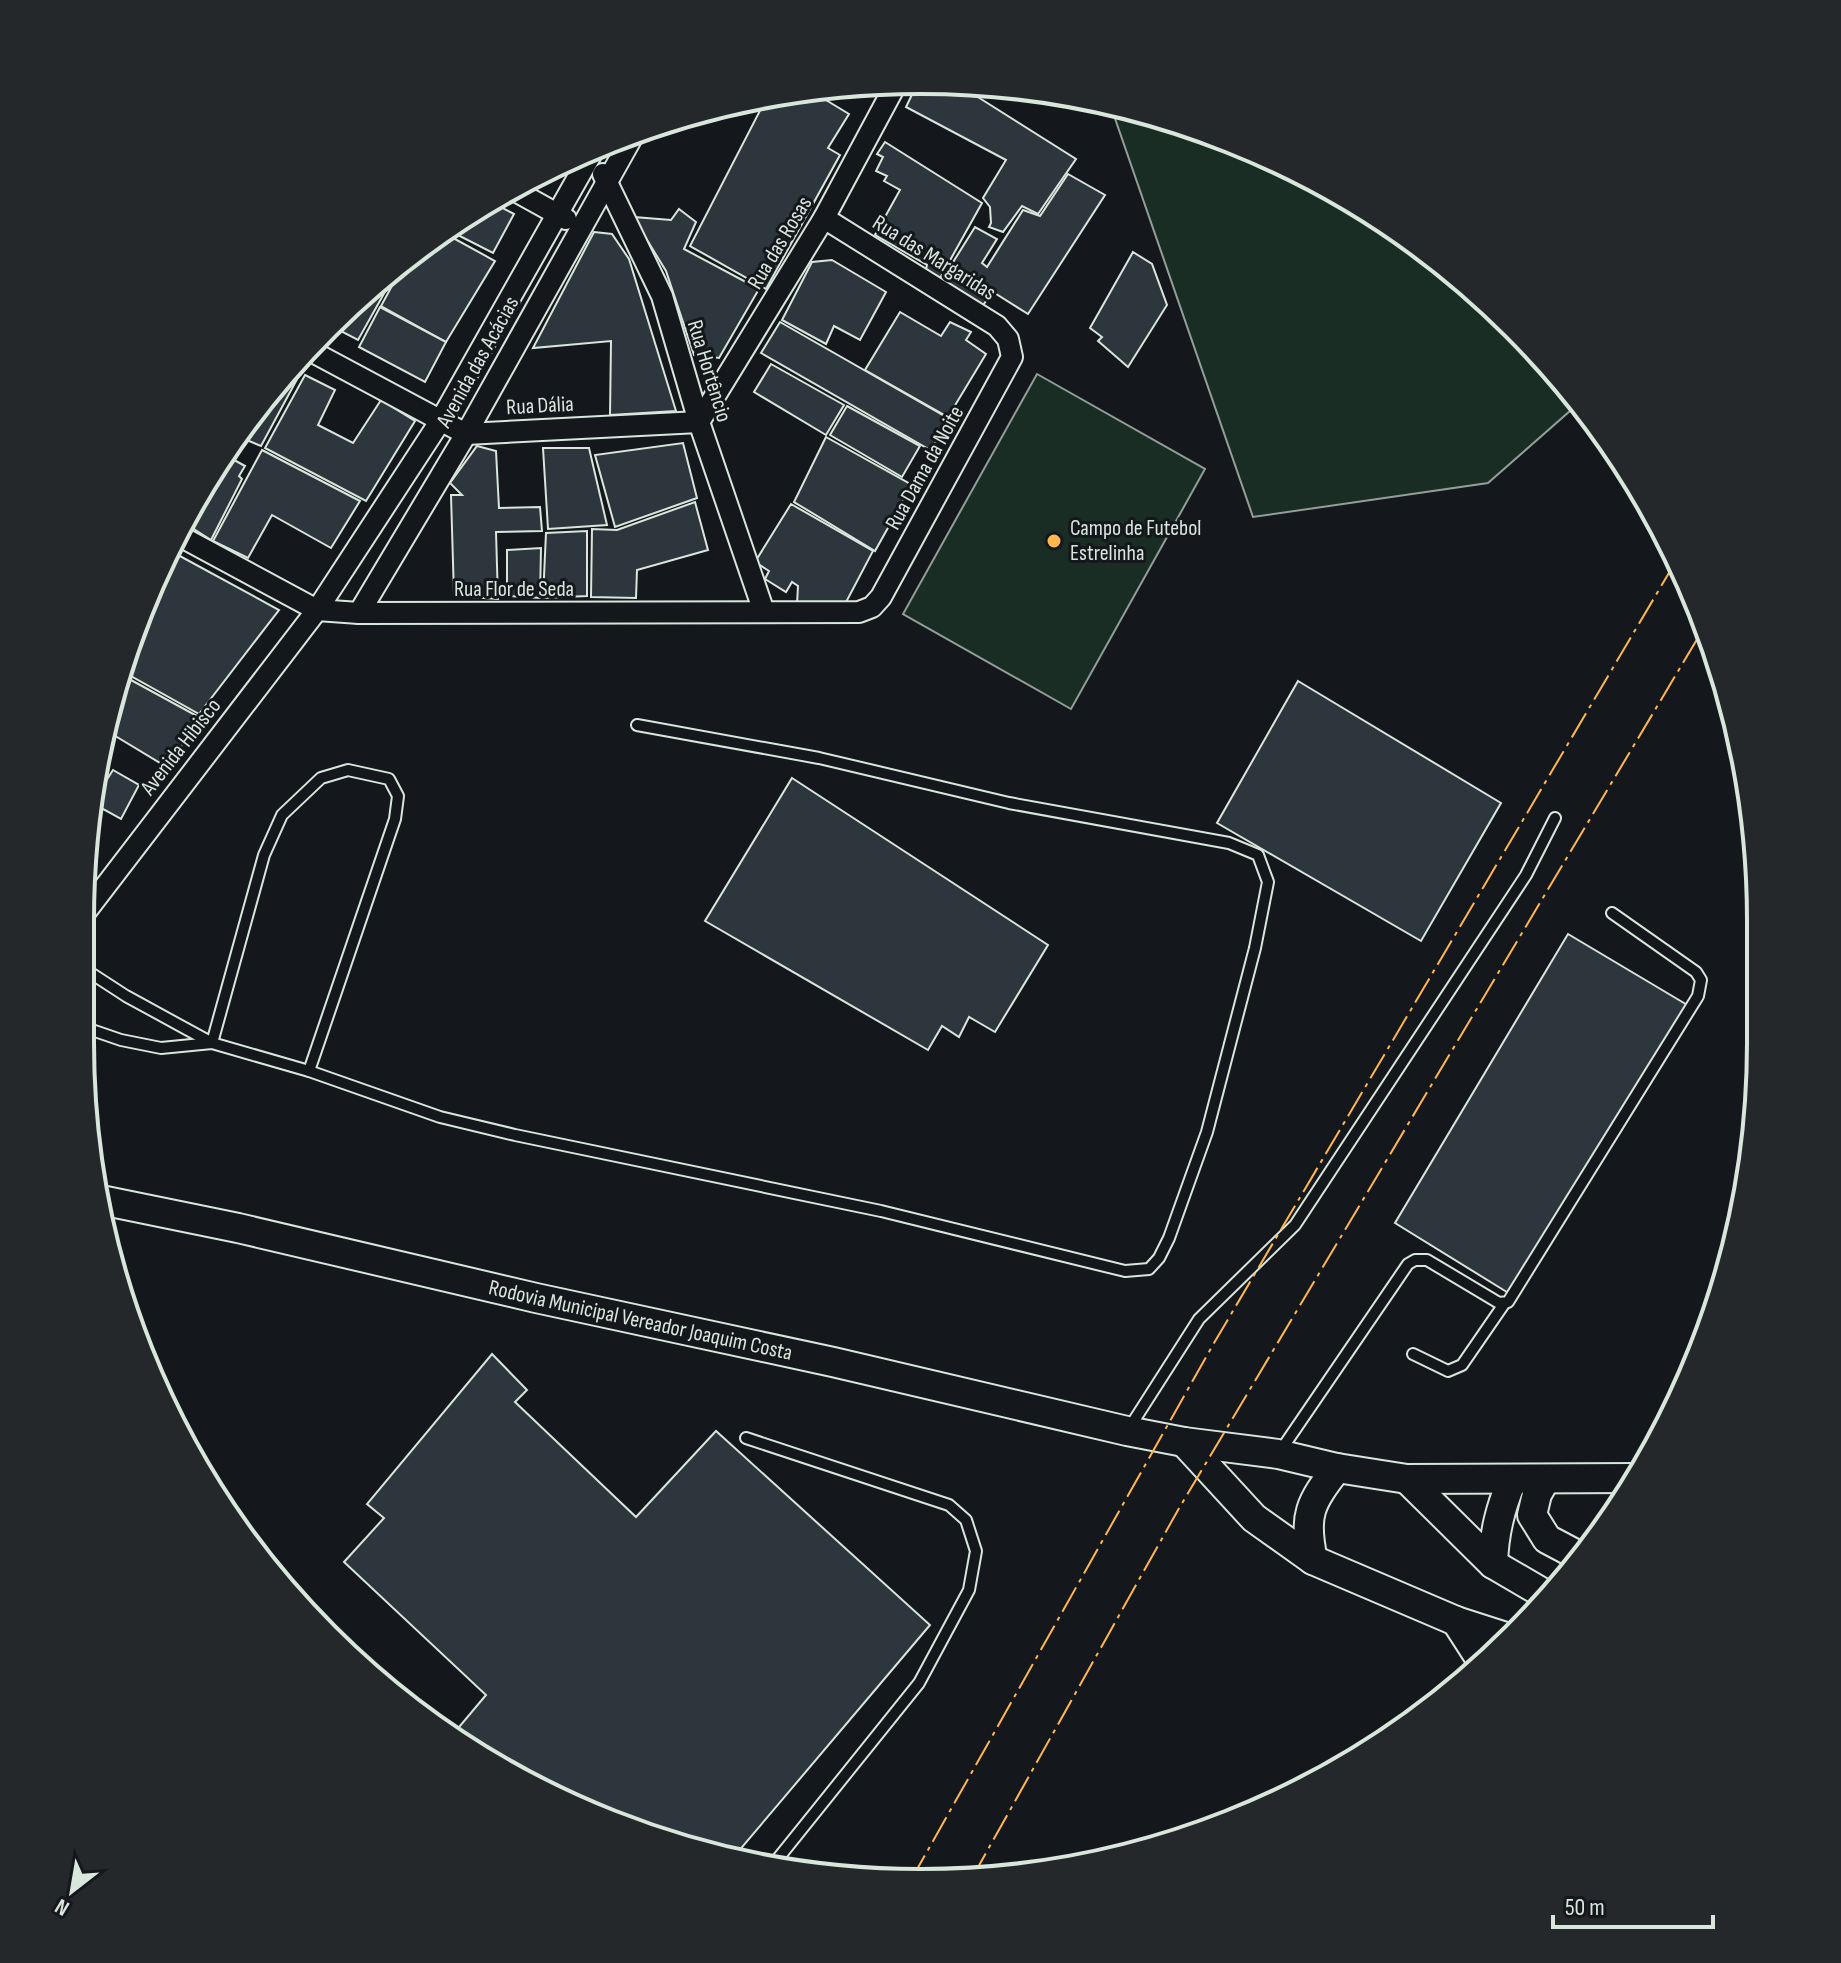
<svg xmlns="http://www.w3.org/2000/svg" width="1841" height="1963" viewBox="0 0 1841 1963" font-family="'Sofia Sans Condensed',sans-serif">
<rect width="100%" height="100%" fill="#14181c"/>
<g fill="#1a2d24" stroke="#939e99" stroke-width="2">
<polygon points="1110,104 1138,109 1292,166 1432,253 1552,366 1579,403 1488,483 1253,517"/>
<polygon points="1037,374 1205,469 1071,709 903,614"/>
</g>
<g fill="#2c363c" stroke="#d8e6dc" stroke-width="2">
<polygon points="954,82 1076,159 1038,214 1022,206 1003,232 989,227 991,223 990,207 983,198 1006,160 906,107 917,84"/>
<polygon points="806,88 849,114 828,148 840,155 766,289 690,246 767,97"/>
<polygon points="885,142 982,203 939,280 925,273 927,265 875,235 900,190 884,181 887,176 876,171 883,157 877,154"/>
<polygon points="1068,174 1105,195 1028,314 993,292 980,309 940,283 975,227 997,239 982,263 987,267 1023,210 1040,216"/>
<polygon points="489,201 514,214 493,253 448,230"/>
<polygon points="679,209 696,222 684,249 759,289 719,358 694,355 666,271 633,217 671,220"/>
<polygon points="594,232 612,234 629,259 676,411 610,415 611,341 533,348"/>
<polygon points="444,233 495,261 446,342 381,306 406,260"/>
<polygon points="1133,252 1152,264 1167,305 1128,367 1098,341 1102,337 1090,328"/>
<polygon points="832,260 886,292 860,340 834,326 826,344 782,320 812,262"/>
<polygon points="400,265 358,340 331,326 366,289"/>
<polygon points="380,307 446,342 425,382 359,347"/>
<polygon points="900,312 941,336 950,322 971,332 966,340 986,354 948,417 865,370"/>
<polygon points="780,322 946,417 932,451 761,353"/>
<polygon points="771,364 844,405 826,435 754,392"/>
<polygon points="294,366 302,370 261,446 237,436 253,409"/>
<polygon points="305,375 335,390 318,425 353,443 381,400 415,421 366,501 265,448"/>
<polygon points="847,406 920,446 902,477 830,435"/>
<polygon points="826,437 912,485 875,551 794,502"/>
<polygon points="683,443 697,498 615,527 595,455"/>
<polygon points="477,446 496,451 499,508 540,507 542,531 496,532 498,599 454,596 451,495 462,495 450,483"/>
<polygon points="543,448 589,448 607,525 548,529"/>
<polygon points="262,450 360,501 331,548 272,515 248,558 213,541"/>
<polygon points="225,455 245,466 239,476 242,479 211,540 183,522"/>
<polygon points="695,502 708,550 637,570 636,598 591,597 592,529 617,530"/>
<polygon points="791,504 873,551 844,606 797,604 798,586 792,582 786,592 765,579 769,571 755,562"/>
<polygon points="587,531 587,596 543,598 546,533"/>
<polygon points="541,548 540,598 507,596 507,550"/>
<polygon points="167,549 279,610 199,714 122,671"/>
<polygon points="120,674 197,716 170,769 107,731 103,737 109,703"/>
<polygon points="1298,681 1501,803 1421,941 1217,823"/>
<polygon points="113,770 139,785 121,819 92,803 96,780 104,784"/>
<polygon points="792,778 1048,945 995,1032 969,1017 959,1037 942,1026 928,1050 705,921"/>
<polygon points="1568,934 1689,1006 1510,1294 1395,1223"/>
<polygon points="492,1354 527,1390 515,1402 636,1517 716,1431 930,1625 732,1859 703,1854 548,1796 454,1733 486,1695 344,1562 384,1518 367,1504"/>
</g>
<g fill="none" stroke-linecap="round" stroke-linejoin="round">
<defs>
<g id="lane">
<polyline points="86,970 126,996 212,1043 264,855 282,815 321,778 348,770 389,779 398,796 395,819 309,1071"/>
<polyline points="89,1029 121,1040 161,1048 212,1043 309,1071 440,1117 515,1135 881,1211 1125,1271 1149,1269 1159,1258 1169,1238 1207,1132 1255,948 1268,882 1258,855 1229,843 1009,803 819,758 637,725"/>
<polyline points="1413,1354 1448,1371 1462,1365 1504,1304"/>
<polyline points="1128,1430 1199,1319 1295,1225 1526,875 1555,818"/>
<polyline points="746,1438 949,1505 966,1520 976,1551 969,1590 919,1683 772,1866"/>
<polyline points="1279,1453 1408,1264 1415,1260 1427,1260 1499,1303 1508,1302 1698,996 1701,980 1696,972 1612,913"/>
</g>
<g id="street">
<polyline points="603,174 662,296 699,422 764,612"/>
<polyline points="510,188 566,219"/>
<polyline points="309,350 466,434 699,422 824,218 896,84"/>
<polyline points="176,534 317,610 359,613 859,612 872,607 881,597 1012,357 1008,339 997,326 824,218"/>
<polyline points="359,613 466,434 635,132"/>
<polyline points="84,914 317,610 441,420 593,151"/>
</g>
<g id="secondary">
<path id="s1" d="M 96,1199 L 238,1228 L 536,1298 L 833,1362 L 1127,1431 L 1184,1442 L 1278,1454 L 1337,1468 L 1407,1479 L 1636,1478"/>
<polyline points="1184,1442 1254,1518 1313,1560 1456,1621 1512,1639"/>
<polyline points="1407,1479 1493,1564 1548,1596"/>
<polyline points="1545,1480 1537,1494 1532,1515 1547,1539 1581,1557"/>
<path d="M 1313,1560 C 1303,1515 1310,1503 1337,1468"/>
<path d="M 1493,1564 C 1494,1533 1500,1509 1512,1480"/>
<polyline points="1456,1621 1483,1663"/>
</g>
</defs>
<use href="#lane" stroke="#d8e6dc" stroke-width="14"/>
<use href="#street" stroke="#d8e6dc" stroke-width="24"/>
<use href="#secondary" stroke="#d8e6dc" stroke-width="32"/>
<use href="#lane" stroke="#14181c" stroke-width="10"/>
<use href="#street" stroke="#14181c" stroke-width="20"/>
<use href="#secondary" stroke="#14181c" stroke-width="28"/>
<g stroke="#ffb74d" stroke-width="2" stroke-dasharray="28 6 4 6" stroke-linecap="butt">
<polyline points="972,1878 1178,1510 1705,626"/>
<polyline points="911,1880 1214,1343 1676,561"/>
</g>
</g>
<circle fill="#ffb74d" stroke="#14181c" stroke-width="3" cx="1054" cy="541" r="8"/>
<g text-anchor="middle" dominant-baseline="central" stroke-width="6" stroke-linejoin="round" paint-order="stroke">
<g font-size="22" fill="#d8e6dc" stroke="#14181c">
<text transform="translate(780 243) rotate(-59)">Rua das Rosas</text>
<text transform="translate(934 258) rotate(32)">Rua das Margaridas</text>
<text transform="translate(478 362) rotate(-61)">Avenida das Acácias</text>
<text transform="translate(709 371) rotate(73)">Rua Hortêncio</text>
<text transform="translate(540 406) rotate(-3)">Rua Dália</text>
<text transform="translate(925 468) rotate(-61)">Rua Dama da Noite</text>
<text x="514" y="589">Rua Flor de Seda</text>
<text transform="translate(181 747) rotate(-52)">Avenida Hibisco</text>
<text stroke="none"><textPath href="#s1" startOffset="558">Rodovia Municipal Vereador Joaquim Costa</textPath></text>
</g>
<g font-size="22" fill="#d8e6dc" stroke="#14181c" text-anchor="start">
<text x="1070" y="528">Campo de Futebol<tspan x="1070" dy="25">Estrelinha</tspan></text>
</g>
</g>
<path d="M0 0H1841V1963H0ZM920 94H921A826 826 0 0 1 1747 920V1043A826 826 0 0 1 921 1869H920A826 826 0 0 1 94 1043V920A826 826 0 0 1 920 94Z" fill="#24282b" fill-rule="evenodd"/>
<path fill="none" stroke="#d8e6dc" stroke-width="4" d="M920 94H921A826 826 0 0 1 1747 920V1043A826 826 0 0 1 921 1869H920A826 826 0 0 1 94 1043V920A826 826 0 0 1 920 94Z"/>
<g transform="translate(72 1891) rotate(211)" stroke="#14181c" stroke-width="6" paint-order="stroke">
<path d="M0-6L14 30L0 20L-14 30Z" fill="#d8e6dc"/>
<text y="-12" font-size="22" font-weight="bold" text-anchor="middle" fill="#d8e6dc">N</text>
</g>
<path d="M1553 1915v12h160v-12" fill="none" stroke="#d8e6dc" stroke-width="4"/>
<text x="1565" y="1915" font-size="24" fill="#d8e6dc" stroke="#14181c" stroke-width="6" paint-order="stroke">50 m</text>
</svg>
